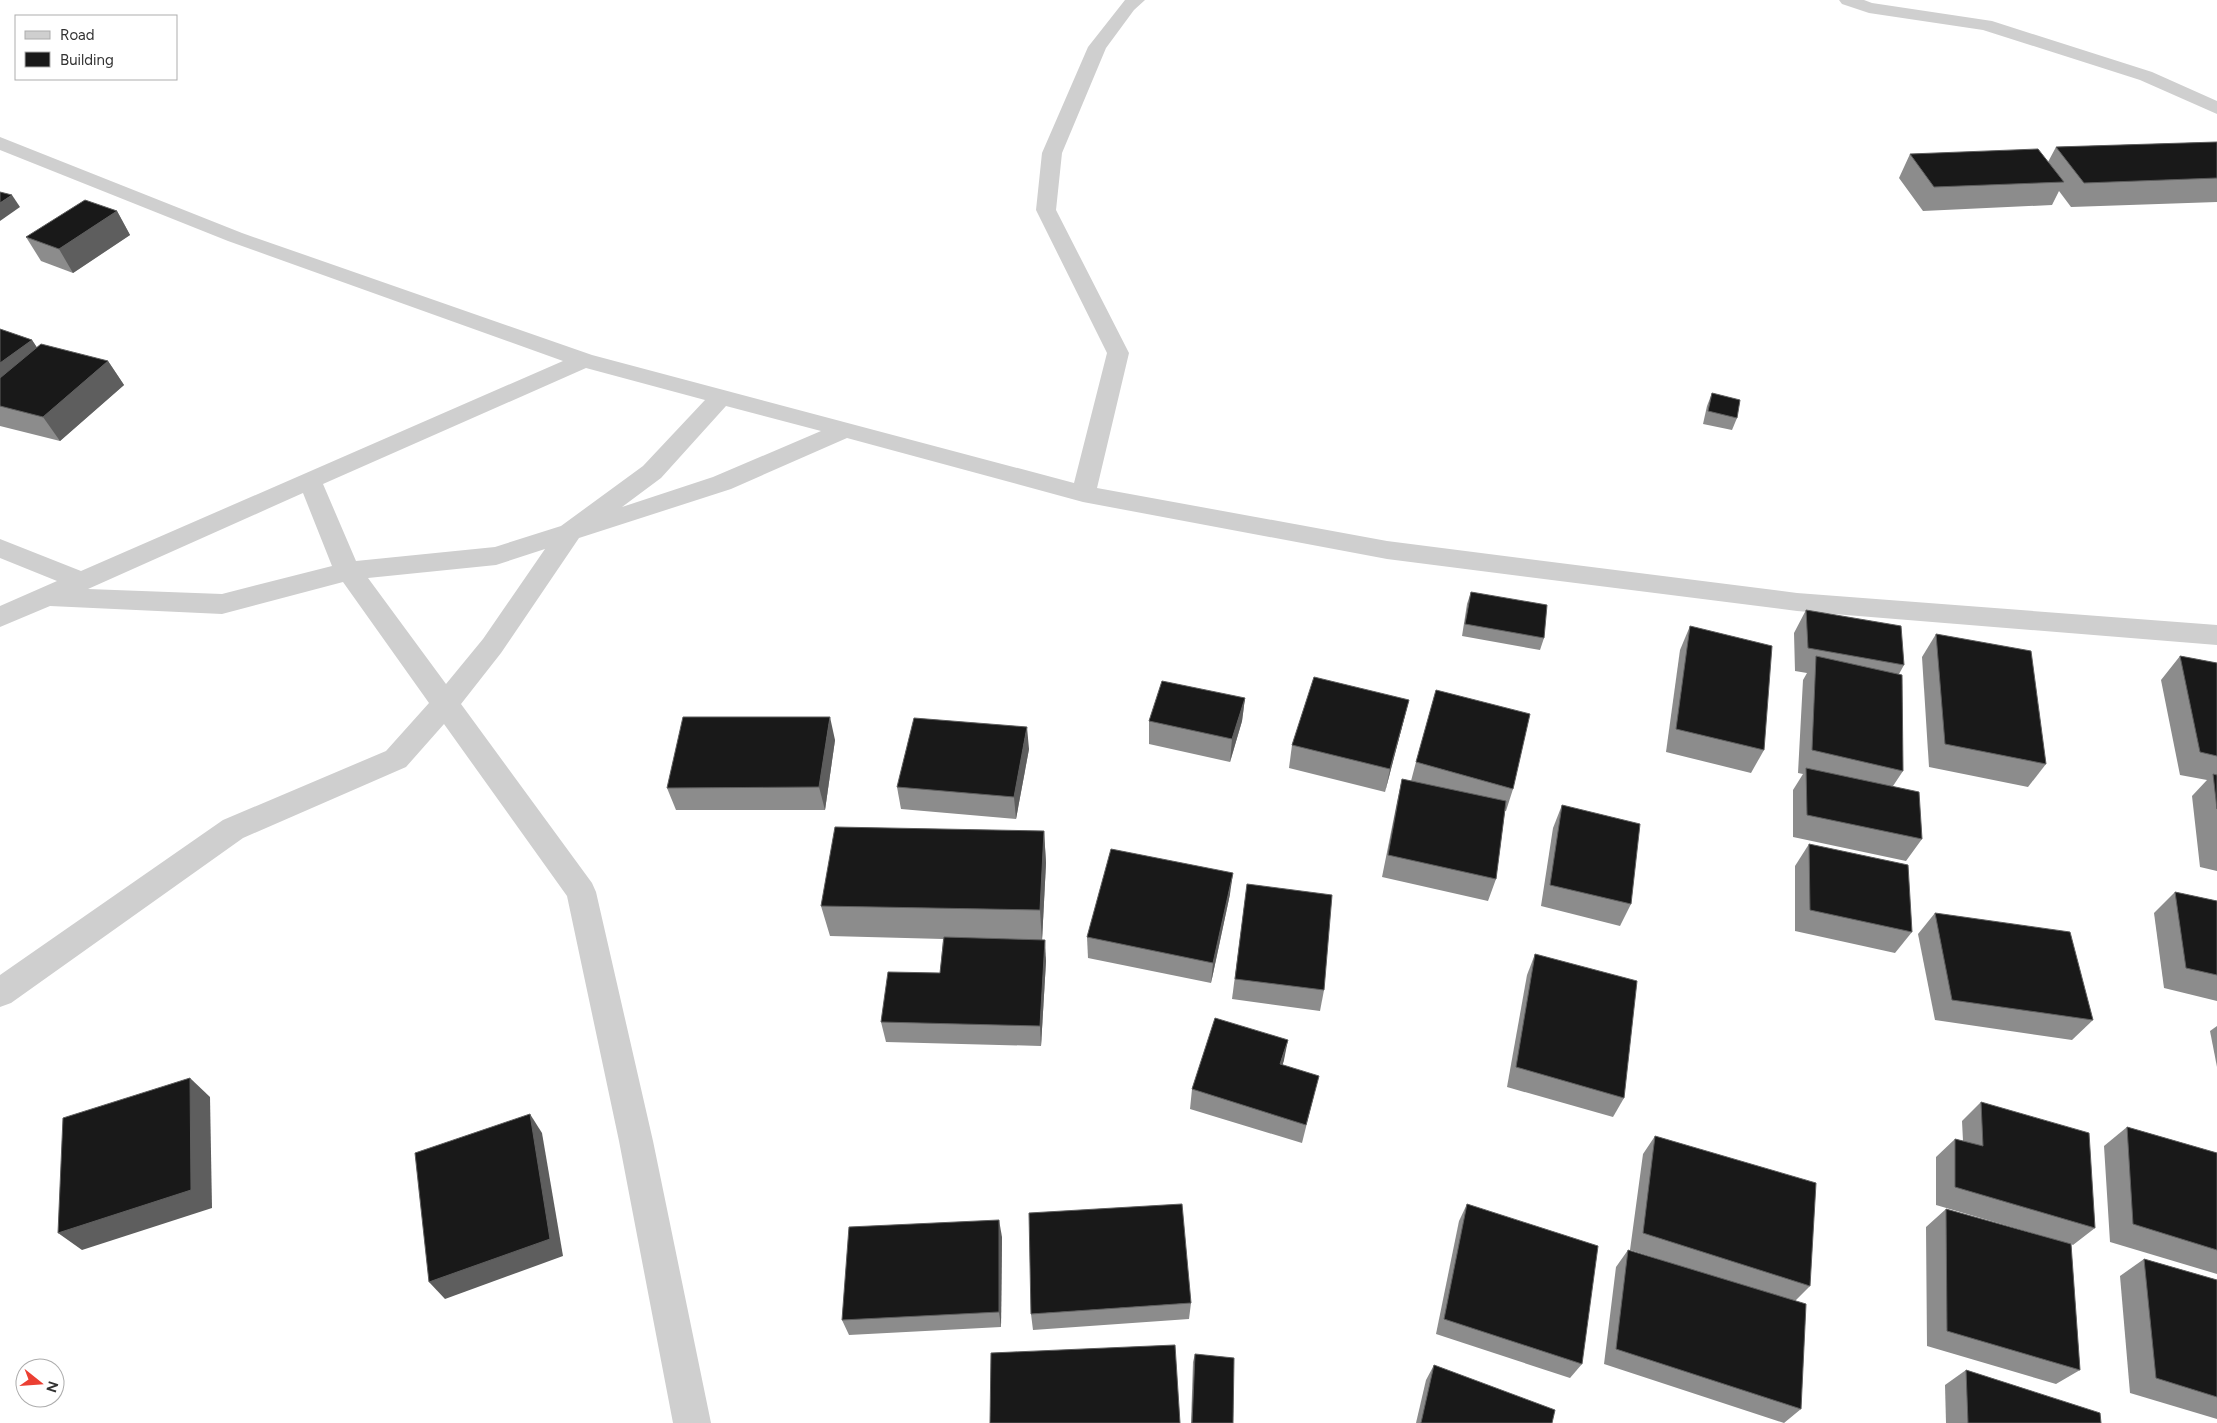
<svg xmlns="http://www.w3.org/2000/svg" width="2217" height="1423" viewBox="0 0 2217 1423" font-family="Figtree,sans-serif">
<rect width="100%" height="100%" fill="#fff"/>
<g fill="none" stroke-linecap="round" stroke-linejoin="round">
<g fill="#cfcfcf" fill-rule="evenodd">
<path d="M 1125,0 L 1145,0 L 1134,10 L 1106,48 L 1062,153 L 1056,210 L 1129,353 L 1097,488 L 1387,541 L 1797,593 L 2217,625 L 2217,645 L 1797,611 L 1387,559 L 1083,502 L 847,438 L 731,489 L 579,538 L 501,653 L 461,704 L 592,883 L 596,892 L 653,1141 L 711,1423 L 673,1423 L 619,1141 L 567,896 L 444,724 L 406,767 L 243,838 L 11,1003 L 0,1007 L 0,975 L 223,820 L 386,751 L 429,703 L 343,582 L 222,614 L 50,606 L 0,627 L 0,606 L 57,581 L 0,558 L 0,539 L 81,571 L 563,361 L 228,241 L 0,150 L 0,137 L 242,233 L 592,355 L 1074,483 L 1107,353 L 1036,210 L 1042,153 L 1088,47 ZM 586,368 L 705,400 L 643,466 L 561,526 L 495,547 L 356,561 L 323,484 ZM 726,406 L 821,431 L 713,477 L 622,507 L 661,478 ZM 303,493 L 332,566 L 222,594 L 88,589 ZM 545,549 L 483,639 L 446,684 L 368,578 L 496,565 Z"/>
<polygon points="1839,0 1864,0 1872,3 1992,21 2152,72 2217,101 2217,114 2140,80 1983,30 1869,13 1842,4"/>
</g>
</g>
<g fill="#8c8c8c">
<polygon points="2217,142 2217,202 2071,207 2059,191 2052,205 1923,211 1899,178 1910,154 2048,162 2056,147"/>
<polygon points="117,211 130,235 73,273 41,261 26,237"/>
<polygon points="0,329 32,340 37,348 108,361 124,385 60,441 0,426"/>
<polygon points="1712,393 1737,418 1732,430 1703,424 1707,406"/>
<polygon points="1471,592 1544,638 1540,650 1462,636 1467,604"/>
<polygon points="1806,610 1904,665 1899,674 1903,771 1893,786 1922,839 1906,861 1793,837 1793,790 1803,774 1798,773 1803,680 1807,673 1795,671 1794,633"/>
<polygon points="1690,626 1764,750 1751,773 1666,752 1680,650"/>
<polygon points="1936,634 2046,764 2028,787 1929,767 1922,657"/>
<polygon points="2180,656 2217,663 2217,871 2200,867 2192,796 2207,780 2180,775 2161,680"/>
<polygon points="1245,698 1242,721 1230,762 1149,744 1149,721"/>
<polygon points="1409,700 1385,792 1289,768 1292,745"/>
<polygon points="835,740 825,810 676,810 667,788"/>
<polygon points="1029,749 1016,819 901,809 897,787"/>
<polygon points="1416,762 1513,789 1506,811 1505,811 1496,879 1488,901 1382,877 1397,802 1402,779 1411,781"/>
<polygon points="1562,805 1631,904 1620,926 1541,906 1553,828"/>
<polygon points="1044,831 1046,863 1042,940 1046,961 1041,1046 886,1042 881,1022 940,973 943,939 830,936 821,906"/>
<polygon points="1809,844 1912,932 1895,953 1795,931 1795,866"/>
<polygon points="1247,884 1324,990 1320,1011 1232,999"/>
<polygon points="2175,892 2217,901 2217,1001 2164,988 2154,913"/>
<polygon points="1230,894 1211,983 1088,958 1087,937"/>
<polygon points="1935,913 2093,1020 2072,1040 1935,1020 1918,934"/>
<polygon points="1535,954 1624,1098 1613,1117 1507,1087 1527,975"/>
<polygon points="2217,1026 2217,1067 2210,1031"/>
<polygon points="1284,1060 1282,1065 1314,1095 1302,1143 1190,1109 1192,1089"/>
<polygon points="1981,1102 2095,1228 2073,1245 2071,1244 2080,1370 2056,1384 1927,1346 1926,1227 1946,1209 2067,1243 1936,1205 1936,1157 1955,1139 1963,1141 1962,1121"/>
<polygon points="2127,1127 2217,1153 2217,1274 2110,1242 2104,1146"/>
<polygon points="1655,1136 1810,1286 1795,1301 1801,1409 1784,1423 1604,1364 1616,1267 1628,1250 1674,1264 1630,1250 1643,1154"/>
<polygon points="1467,1204 1582,1364 1570,1378 1436,1334 1459,1221"/>
<polygon points="1002,1237 1001,1327 849,1335 842,1320"/>
<polygon points="2144,1259 2217,1280 2217,1419 2130,1393 2120,1276"/>
<polygon points="1191,1303 1189,1319 1033,1330 1031,1314"/>
<polygon points="1195,1354 1233,1423 1191,1423 1193,1362"/>
<polygon points="1434,1365 1552,1423 1416,1423 1426,1380"/>
<polygon points="1966,1370 2101,1423 1946,1423 1945,1385"/>
</g>
<g fill="#5e5e5e">
<polygon points="12,195 20,207 0,221 0,203"/>
<polygon points="117,211 130,235 73,273 59,249"/>
<polygon points="32,340 48,364 0,400 0,363"/>
<polygon points="108,361 124,385 60,441 43,417"/>
<polygon points="1245,698 1242,721 1230,762 1232,739"/>
<polygon points="1409,700 1385,792 1390,769"/>
<polygon points="830,717 835,740 825,810 819,787"/>
<polygon points="1027,727 1029,749 1016,819 1014,797"/>
<polygon points="1044,831 1046,863 1042,941 1040,910"/>
<polygon points="1233,873 1230,894 1211,983 1213,963"/>
<polygon points="1045,940 1046,961 1041,1046 1040,1026"/>
<polygon points="1288,1040 1284,1060 1277,1084 1280,1064"/>
<polygon points="190,1078 210,1097 212,1208 82,1250 58,1233"/>
<polygon points="530,1114 542,1133 563,1256 445,1299 429,1282"/>
<polygon points="999,1220 1002,1237 1001,1327 999,1312"/>
</g>
<g fill="#191919" stroke="#5e5e5e">
<polygon points="2217,142 2217,178 2084,183 2056,147"/>
<polygon points="2038,149 2064,182 1934,187 1910,154"/>
<polygon points="0,192 12,195 0,203"/>
<polygon points="85,200 117,211 59,249 26,237"/>
<polygon points="0,329 32,340 0,363"/>
<polygon points="41,344 108,361 43,417 0,406 0,378"/>
<polygon points="1712,393 1740,400 1737,418 1708,411"/>
<polygon points="1471,592 1547,605 1544,638 1465,624"/>
<polygon points="1806,610 1901,626 1904,665 1808,648"/>
<polygon points="1690,626 1772,646 1764,750 1676,729"/>
<polygon points="1936,634 2031,651 2046,764 1945,744"/>
<polygon points="1816,656 1902,675 1903,771 1812,750"/>
<polygon points="2180,656 2217,663 2217,756 2200,752"/>
<polygon points="1314,677 1409,700 1390,769 1292,745"/>
<polygon points="1162,681 1245,698 1232,739 1149,721"/>
<polygon points="1436,690 1530,714 1513,789 1416,762"/>
<polygon points="683,717 830,717 819,787 667,788"/>
<polygon points="914,718 1027,727 1014,797 897,787"/>
<polygon points="1806,768 1919,792 1922,839 1807,815"/>
<polygon points="2213,774 2217,775 2217,809"/>
<polygon points="1402,779 1506,801 1496,879 1388,855"/>
<polygon points="1562,805 1640,824 1631,904 1550,885"/>
<polygon points="835,827 1044,831 1040,910 821,906"/>
<polygon points="1809,844 1908,865 1912,932 1810,910"/>
<polygon points="1111,849 1233,873 1213,963 1087,937"/>
<polygon points="1247,884 1332,895 1324,990 1235,979"/>
<polygon points="2175,892 2217,901 2217,975 2186,968"/>
<polygon points="1935,913 2070,932 2093,1020 1952,1000"/>
<polygon points="944,937 1045,940 1040,1026 881,1022 888,972 940,973"/>
<polygon points="1535,954 1637,981 1624,1098 1516,1067"/>
<polygon points="1215,1018 1288,1040 1280,1064 1319,1076 1306,1125 1192,1089"/>
<polygon points="190,1078 191,1190 58,1233 63,1118"/>
<polygon points="1981,1102 2089,1133 2095,1228 1955,1187 1955,1139 1983,1146"/>
<polygon points="530,1114 550,1239 429,1282 415,1153"/>
<polygon points="2127,1127 2217,1153 2217,1250 2133,1224"/>
<polygon points="1655,1136 1816,1183 1810,1286 1643,1233"/>
<polygon points="1182,1204 1191,1303 1031,1314 1029,1213"/>
<polygon points="1467,1204 1598,1246 1582,1364 1444,1319"/>
<polygon points="1946,1209 2071,1244 2080,1370 1947,1331"/>
<polygon points="999,1220 999,1312 842,1320 849,1227"/>
<polygon points="1628,1250 1806,1304 1801,1409 1616,1349"/>
<polygon points="2144,1259 2217,1280 2217,1397 2156,1378"/>
<polygon points="1175,1345 1180,1423 990,1423 991,1353"/>
<polygon points="1195,1354 1234,1358 1233,1423 1192,1423"/>
<polygon points="1434,1365 1555,1410 1552,1423 1421,1423"/>
<polygon points="1966,1370 2100,1413 2101,1423 1968,1423"/>
</g>
<rect x="15" y="15" width="162" height="65" fill="#ffffff" stroke="#adadad"/>
<rect x="25" y="31" width="25" height="8" fill="#cfcfcf" stroke="#adadad"/>
<text x="60" y="40" font-size="15" fill="#323232">Road</text>
<rect x="25" y="52" width="25" height="15" fill="#191919" stroke="#adadad"/>
<text x="60" y="65" font-size="15" fill="#323232">Building</text>
<g transform="translate(40 1383) rotate(107)"><circle r="24" fill="#ffffff" stroke="#adadad"/>
<path d="M0-4L9 19L0 12L-9 19Z" fill="#eb3f32"/>
<text y="-8" font-size="14" font-weight="bold" text-anchor="middle" fill="#323232">N</text>
</g>
</svg>
